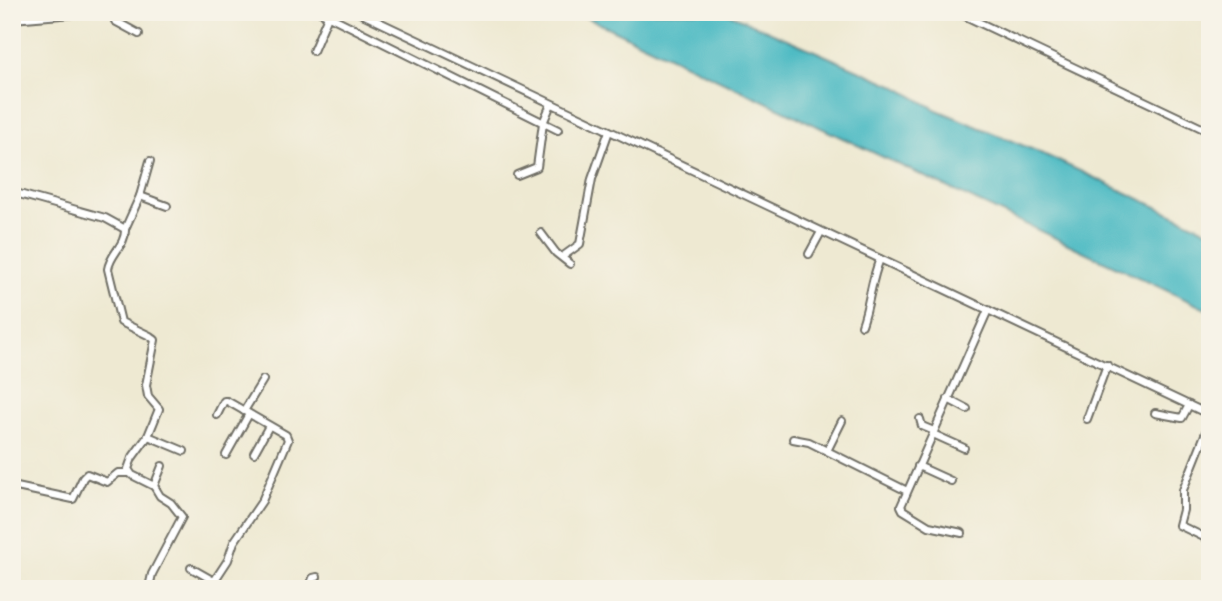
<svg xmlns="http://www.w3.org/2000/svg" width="1222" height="601" viewBox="0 0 1222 601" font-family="'Comic Neue',sans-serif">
<rect width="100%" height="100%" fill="#f7f3e8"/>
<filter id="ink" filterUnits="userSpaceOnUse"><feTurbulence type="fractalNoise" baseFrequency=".0143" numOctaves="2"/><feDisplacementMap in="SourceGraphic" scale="14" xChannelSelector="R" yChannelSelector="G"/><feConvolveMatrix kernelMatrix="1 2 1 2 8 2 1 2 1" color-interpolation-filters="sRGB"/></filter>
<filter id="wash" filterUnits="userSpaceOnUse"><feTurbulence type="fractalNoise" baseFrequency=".00686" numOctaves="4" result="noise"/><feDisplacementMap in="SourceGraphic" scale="28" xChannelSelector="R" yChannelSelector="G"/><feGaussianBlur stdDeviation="1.57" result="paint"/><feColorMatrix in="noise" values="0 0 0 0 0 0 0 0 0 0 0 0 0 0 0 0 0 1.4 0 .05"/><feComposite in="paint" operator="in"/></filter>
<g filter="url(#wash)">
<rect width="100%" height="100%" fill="#eee9d2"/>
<polygon fill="#4bbac3" stroke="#3b7277" stroke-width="2" points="575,12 725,12 895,86 937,110 1041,153 1200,227 1210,232 1210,311"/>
</g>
<g filter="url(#ink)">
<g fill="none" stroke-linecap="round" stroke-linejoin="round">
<defs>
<g id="minor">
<polyline points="112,12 115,21 139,34"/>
<polyline points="321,12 558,130"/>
<polyline points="358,12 1210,415"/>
<polyline points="957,12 1210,132"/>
<polyline points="12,14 15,12"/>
<polyline points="12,19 98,12"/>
<polyline points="313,51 328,16"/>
<polyline points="517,175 537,167 543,123 551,104"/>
<path d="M 12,192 L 105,218 L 125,229 C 126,245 110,254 108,269 L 121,322 L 150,336 L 155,340 L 146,385 L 148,396 L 159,409 L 148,436 L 132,458 L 128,469 L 132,475 L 154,486 L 160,496 L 171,503 L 182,517 L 152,574 L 150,583 L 154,589"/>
<polyline points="140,196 167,206"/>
<polyline points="125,229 140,196 150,161"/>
<polyline points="541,233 556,253 570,264"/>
<polyline points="809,254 821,232"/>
<polyline points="562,257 580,244 592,179 609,131"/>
<path d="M 862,325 C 870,303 871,280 880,259"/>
<polyline points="948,399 967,409"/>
<polyline points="244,411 263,380"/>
<polyline points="1155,413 1182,418 1189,405"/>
<polyline points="920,419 922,426 934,431"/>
<polyline points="1087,419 1107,365"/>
<polyline points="1210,422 1183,490 1183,510 1179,525 1210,540"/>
<polyline points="933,434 964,448"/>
<polyline points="148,436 184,451"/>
<polyline points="793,439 809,442 907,491"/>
<polyline points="827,451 842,421"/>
<polyline points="254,453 269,426"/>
<polyline points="226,455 249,414"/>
<polyline points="918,466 951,481"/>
<polyline points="12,486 73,499 83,478 87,474 107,482 118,473 129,473"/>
<polyline points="154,486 162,466"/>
<polyline points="962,533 929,526 903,510 901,506 988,310"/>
<polyline points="191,568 214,581"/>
<polyline points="209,589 228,560 234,542 262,501 288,440 286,435 227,401 224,401 217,415"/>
<polyline points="309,589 313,578 317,577"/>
</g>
</defs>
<use href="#minor" stroke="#6f6e65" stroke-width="10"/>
<use href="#minor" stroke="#fff" stroke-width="6"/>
</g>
</g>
<rect width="1222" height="601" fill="none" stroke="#f7f3e8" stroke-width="42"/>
</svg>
